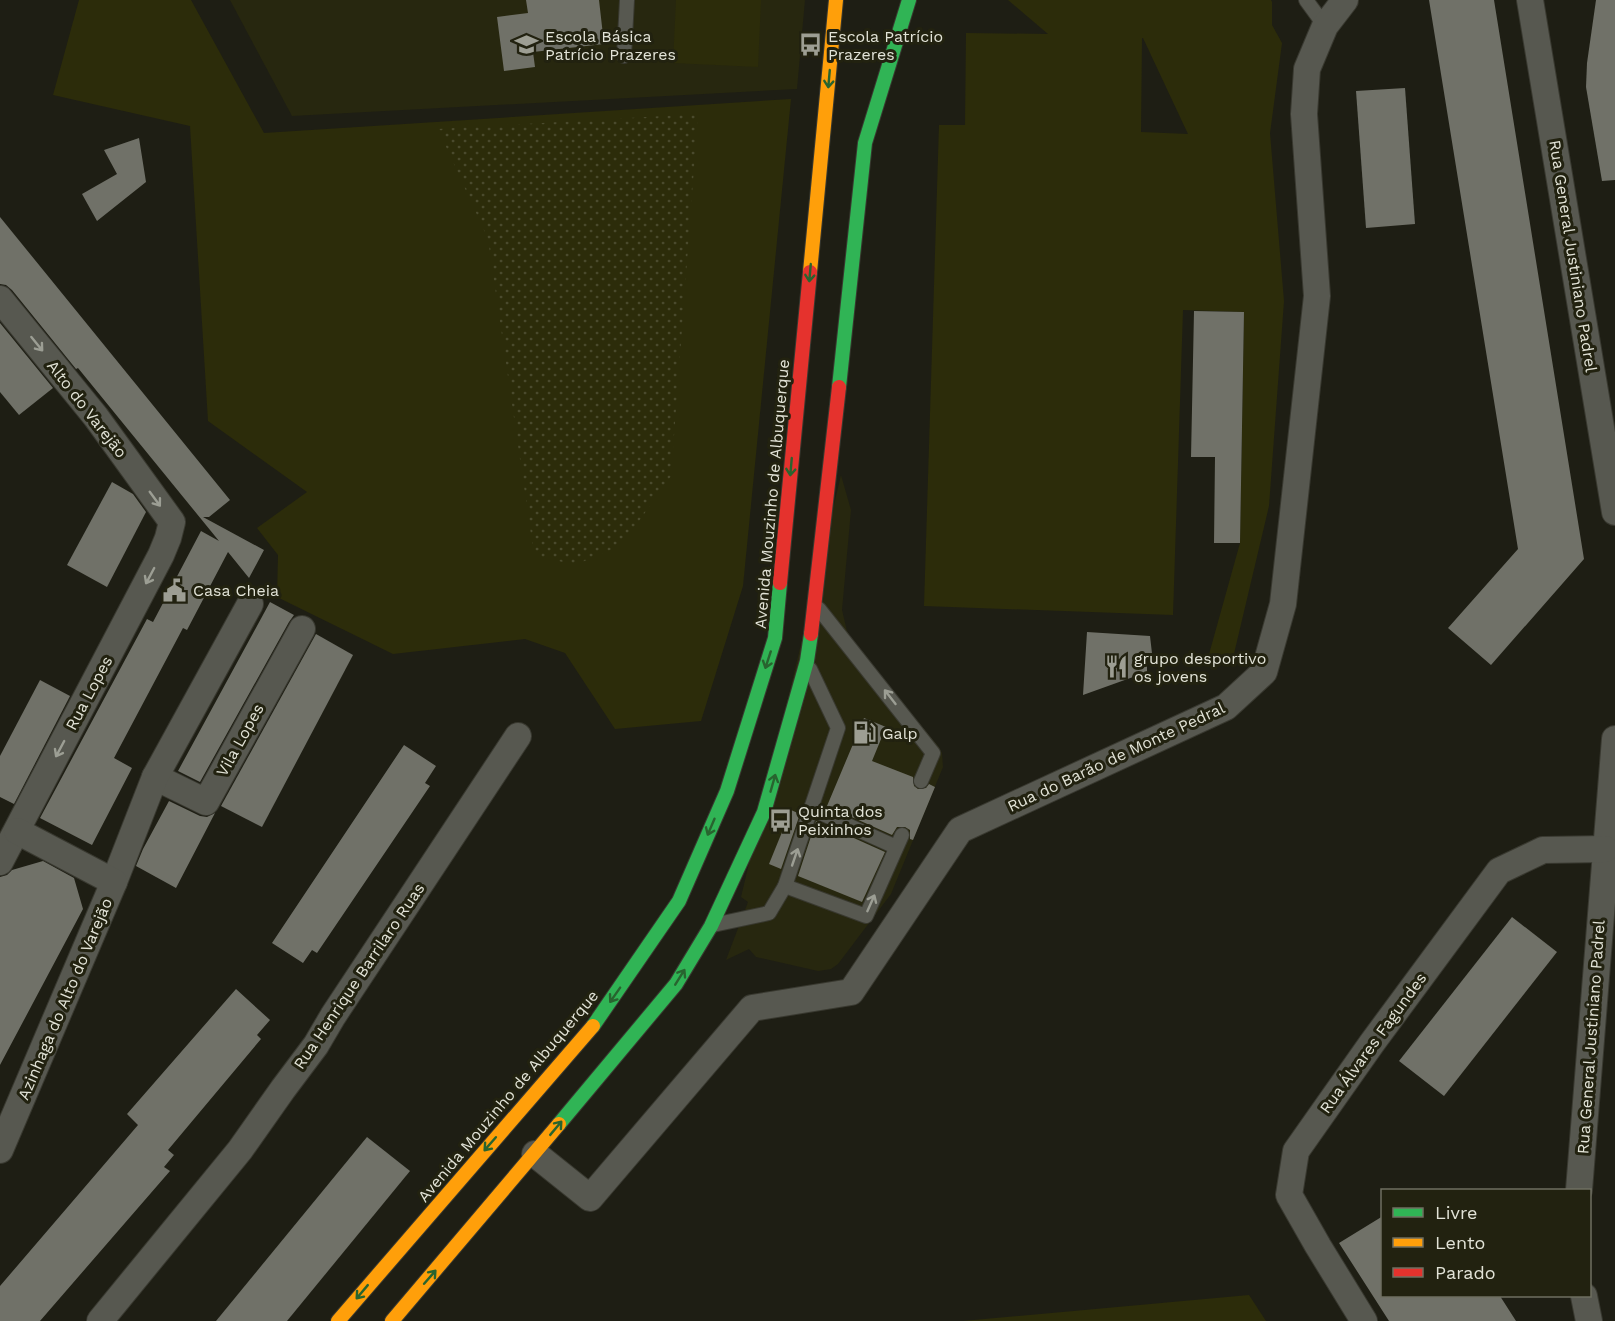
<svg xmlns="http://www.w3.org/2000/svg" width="1615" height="1321" viewBox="0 0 1615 1321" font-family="'Work Sans',sans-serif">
<defs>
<pattern id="garden-dots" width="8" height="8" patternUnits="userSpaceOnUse" patternTransform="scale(1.5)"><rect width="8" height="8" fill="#2c2c0a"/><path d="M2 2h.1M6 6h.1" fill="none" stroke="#4a4a2d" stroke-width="1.8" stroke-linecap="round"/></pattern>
</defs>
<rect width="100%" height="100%" fill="#1e1e14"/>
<g fill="#27270f">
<polygon points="230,0 805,0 797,89 292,116"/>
<polygon points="841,475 851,510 842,610 847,631 858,650 939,747 942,753 943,767 891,894 838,964 831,969 818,971 756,957 749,949 726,960 748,902 741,897"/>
</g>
<g fill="#2c2c0a" fill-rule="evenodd">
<polygon points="79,0 191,0 264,133 791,99 743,586 701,721 615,729 565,653 525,639 393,654 277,597 278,555 257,528 307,492 208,421 190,126 53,95"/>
<polygon points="676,0 761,0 758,67 673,63"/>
<path d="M 1008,0 L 1271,0 L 1272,2 L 1272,25 L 1282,43 L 1270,133 L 1284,301 L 1269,506 L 1233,658 L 1206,665 L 1240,543 L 1244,312 L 1183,310 L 1173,615 L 924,606 L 939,125 L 965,125 L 966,33 L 1048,34 ZM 1142,38 L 1143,38 L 1188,134 L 1141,132 Z"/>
<polygon points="1249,1295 1266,1321 963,1321"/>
</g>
<polygon fill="url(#garden-dots)" points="698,114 671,476 622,545 575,565 534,555 488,239 438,129"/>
<g fill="#707168">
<polygon points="526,0 599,0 604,44 533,52 535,67 504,71 497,17 528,13"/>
<polygon points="1429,0 1494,0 1584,559 1491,665 1448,628 1518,549"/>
<polygon points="1596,0 1615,0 1615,180 1602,181 1586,87 1587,63"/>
<polygon points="1405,88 1415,224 1366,228 1356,91"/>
<polygon points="139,138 146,182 97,221 82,194 117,174 104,150"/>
<polygon points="0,217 230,500 209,517 203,517 264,550 249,578 228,552 187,630 183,628 114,758 132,768 92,845 40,818 147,619 153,622 201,531 219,541 78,368 76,369 12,290 6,285 0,284"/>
<polygon points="1194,311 1244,312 1240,543 1214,543 1215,457 1191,457"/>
<polygon points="0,323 53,388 19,415 0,392"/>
<polygon points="112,482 133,494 146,512 107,587 67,565"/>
<polygon points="270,602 294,615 289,622 200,782 178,771"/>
<polygon points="1087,632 1150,636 1153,662 1147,663 1147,672 1083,695"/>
<polygon points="316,634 353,655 262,827 221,806"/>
<polygon points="40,680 70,696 14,804 0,797 0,756"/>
<polygon points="864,718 886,727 872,761 913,777 914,786 918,789 926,788 929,784 935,787 913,840 910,839 910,830 905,827 897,827 892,835 827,806"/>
<polygon points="404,745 436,766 425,783 430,786 317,953 312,950 303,963 272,943"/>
<polygon points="169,801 200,816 207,817 215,813 176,888 136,866 143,849"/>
<polygon points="791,810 800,814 781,869 769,864"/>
<polygon points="816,821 885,852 862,902 798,876"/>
<polygon points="43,861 74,878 83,909 0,1065 0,877 7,875 12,870"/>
<polygon points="1512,917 1557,952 1444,1096 1399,1061"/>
<polygon points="236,989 270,1020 257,1035 261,1039 168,1150 174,1155 164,1167 170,1171 40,1321 0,1321 0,1286 138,1125 127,1114"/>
<polygon points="367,1137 410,1171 287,1321 216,1321"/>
<polygon points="1383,1216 1383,1296 1500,1296 1516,1321 1389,1321 1339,1243"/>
</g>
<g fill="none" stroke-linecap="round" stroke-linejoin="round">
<defs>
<g id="lane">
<polyline points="1306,0 1325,26"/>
<polyline points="624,56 627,0"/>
<polyline points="819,609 933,753 921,781"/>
<polyline points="812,809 896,847"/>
<polyline points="785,886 866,916 902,835"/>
<polyline points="713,925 769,913 785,886 838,728 810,669"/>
</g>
<g id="street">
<polyline points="1530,0 1615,512"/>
<polyline points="0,299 96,417 172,522 168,538 161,555 0,862"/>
<polyline points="155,777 206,802 302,629"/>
<polyline points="114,882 155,777 250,604"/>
<polyline points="0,1150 114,882 17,831"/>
<polyline points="535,1154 590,1198 752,1008 851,992 960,830 1226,707 1264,672 1283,604 1317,296 1304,114 1307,69 1325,26 1345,0"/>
<polyline points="1579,1190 1615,739"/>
<polyline points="1584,1296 1589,1321"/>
<polyline points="100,1321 240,1150 283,1089 316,1045 333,1016 518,736"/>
<polyline points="1364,1321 1318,1246 1289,1195 1296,1151 1372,1043 1499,871 1543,850 1605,849"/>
</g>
<g id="fast">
<polyline points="839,387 865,143 909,0"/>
<polyline points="593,1026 679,901 727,791 775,638 780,583"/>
<polyline points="559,1124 676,984 711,926 764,812 807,661 811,634"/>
</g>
<g id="slow">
<polyline points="810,272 836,0"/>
<polyline points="338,1321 593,1026"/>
<polyline points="392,1321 559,1124"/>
</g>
<g id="jam">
<polyline points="780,583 810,272"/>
<polyline points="811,634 839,387"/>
</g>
</defs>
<use href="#lane" stroke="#393930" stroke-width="16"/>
<use href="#street" stroke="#393930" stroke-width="28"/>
<use href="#fast" stroke="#393930" stroke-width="16"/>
<use href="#slow" stroke="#393930" stroke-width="16"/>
<use href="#jam" stroke="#393930" stroke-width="16"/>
<use href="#lane" stroke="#575850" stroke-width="14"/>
<use href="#street" stroke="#575850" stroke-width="26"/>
<use href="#fast" stroke="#30b455" stroke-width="14"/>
<use href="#slow" stroke="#ff9f0a" stroke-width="14"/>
<use href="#jam" stroke="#e5322d" stroke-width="14"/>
</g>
<defs><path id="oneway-shaft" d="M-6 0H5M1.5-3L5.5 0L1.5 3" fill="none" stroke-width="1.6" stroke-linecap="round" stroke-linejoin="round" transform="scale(1.5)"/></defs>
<g stroke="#28642f">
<use href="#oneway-shaft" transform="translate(829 79) rotate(95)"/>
<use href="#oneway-shaft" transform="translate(810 273) rotate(95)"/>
<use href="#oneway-shaft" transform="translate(791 467) rotate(95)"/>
<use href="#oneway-shaft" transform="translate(768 660) rotate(108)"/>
<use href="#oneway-shaft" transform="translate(773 783) rotate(-74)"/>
<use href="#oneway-shaft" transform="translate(711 827) rotate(113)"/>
<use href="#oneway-shaft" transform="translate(680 977) rotate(-58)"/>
<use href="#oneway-shaft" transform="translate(615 995) rotate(125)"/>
<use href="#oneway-shaft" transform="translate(556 1128) rotate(-50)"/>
<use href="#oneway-shaft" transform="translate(490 1144) rotate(131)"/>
<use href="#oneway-shaft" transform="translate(430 1277) rotate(-49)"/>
<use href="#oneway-shaft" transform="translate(362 1292) rotate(130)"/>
</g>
<g stroke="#9c9e94">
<use href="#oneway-shaft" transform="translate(37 344) rotate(51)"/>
<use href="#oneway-shaft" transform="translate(155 499) rotate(54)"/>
<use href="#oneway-shaft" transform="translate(150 576) rotate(118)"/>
<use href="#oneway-shaft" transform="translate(890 697) rotate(-128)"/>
<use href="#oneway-shaft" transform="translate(60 749) rotate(118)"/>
<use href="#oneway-shaft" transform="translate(795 857) rotate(-71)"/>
<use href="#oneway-shaft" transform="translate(871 903) rotate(-66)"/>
</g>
<defs>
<symbol id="school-bare" viewBox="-9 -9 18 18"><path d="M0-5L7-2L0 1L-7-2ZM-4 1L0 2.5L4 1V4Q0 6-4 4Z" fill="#9d9e93" stroke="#222210" stroke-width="2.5" paint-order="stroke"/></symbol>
<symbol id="bus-bare" viewBox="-9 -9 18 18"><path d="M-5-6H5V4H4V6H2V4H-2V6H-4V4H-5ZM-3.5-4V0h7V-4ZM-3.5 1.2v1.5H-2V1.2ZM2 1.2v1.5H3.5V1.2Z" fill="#9d9e93" stroke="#222210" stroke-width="2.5" paint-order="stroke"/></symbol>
<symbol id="civic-bare" viewBox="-9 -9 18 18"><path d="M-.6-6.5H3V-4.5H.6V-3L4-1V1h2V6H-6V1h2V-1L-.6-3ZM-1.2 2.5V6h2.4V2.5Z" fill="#9d9e93" stroke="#222210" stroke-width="2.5" paint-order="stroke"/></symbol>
<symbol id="restaurant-bare" viewBox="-9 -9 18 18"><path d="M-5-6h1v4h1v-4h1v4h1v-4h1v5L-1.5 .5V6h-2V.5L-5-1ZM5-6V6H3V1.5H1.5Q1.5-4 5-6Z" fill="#9d9e93" stroke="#222210" stroke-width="2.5" paint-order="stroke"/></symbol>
<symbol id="fuel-bare" viewBox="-9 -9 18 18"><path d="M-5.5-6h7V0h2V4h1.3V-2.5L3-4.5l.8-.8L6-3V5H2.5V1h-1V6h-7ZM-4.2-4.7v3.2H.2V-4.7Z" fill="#9d9e93" stroke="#222210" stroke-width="2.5" paint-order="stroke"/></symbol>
</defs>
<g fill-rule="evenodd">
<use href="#school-bare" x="510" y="28" width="33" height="33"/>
<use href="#bus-bare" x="794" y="28" width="33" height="33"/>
<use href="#civic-bare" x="158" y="574" width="33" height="33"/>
<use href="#restaurant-bare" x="1100" y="650" width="33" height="33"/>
<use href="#fuel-bare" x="848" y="716" width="33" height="33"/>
<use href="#bus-bare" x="764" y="804" width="33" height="33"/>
</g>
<g text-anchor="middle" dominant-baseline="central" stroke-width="6" stroke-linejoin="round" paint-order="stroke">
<g font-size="16" fill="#e2e3d7" stroke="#222210" text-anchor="start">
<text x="545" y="36">Escola Básica<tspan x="545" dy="18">Patrício Prazeres</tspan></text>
<text x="828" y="36">Escola Patrício<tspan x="828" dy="18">Prazeres</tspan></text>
<text x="193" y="590">Casa Cheia</text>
<text x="1134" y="658">grupo desportivo<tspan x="1134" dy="18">os jovens</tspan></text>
<text x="882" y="733">Galp</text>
<text x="798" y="811">Quinta dos<tspan x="798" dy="18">Peixinhos</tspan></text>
</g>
<g font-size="16" fill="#e2e3d7" stroke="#222210">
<text transform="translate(1573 256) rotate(81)">Rua General Justiniano Padrel</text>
<text transform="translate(87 409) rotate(52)">Alto do Varejão</text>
<text transform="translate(772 494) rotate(-85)">Avenida Mouzinho de Albuquerque</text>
<text transform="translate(89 693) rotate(-62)">Rua Lopes</text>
<text transform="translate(240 740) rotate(-61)">Vila Lopes</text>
<text transform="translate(1116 757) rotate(-25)">Rua do Barão de Monte Pedral</text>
<text transform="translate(359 976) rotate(-56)">Rua Henrique Barrilaro Ruas</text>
<text transform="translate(65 999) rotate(-67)">Azinhaga do Alto do Varejão</text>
<text transform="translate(1591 1037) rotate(-86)">Rua General Justiniano Padrel</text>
<text transform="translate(1373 1043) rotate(-54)">Rua Álvares Fagundes</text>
<text transform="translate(508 1096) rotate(-50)">Avenida Mouzinho de Albuquerque</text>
</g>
</g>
<rect x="1381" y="1189" width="210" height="108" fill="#222210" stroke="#6f6f60" stroke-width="1.5"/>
<rect x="1393" y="1208" width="30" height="9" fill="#30b455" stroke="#6f6f60" stroke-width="1.5"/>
<text x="1435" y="1219" font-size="18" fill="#e2e3d7">Livre</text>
<rect x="1393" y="1238" width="30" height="9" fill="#ff9f0a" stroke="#6f6f60" stroke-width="1.5"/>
<text x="1435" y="1249" font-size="18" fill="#e2e3d7">Lento</text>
<rect x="1393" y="1268" width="30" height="9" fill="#e5322d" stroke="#6f6f60" stroke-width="1.5"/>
<text x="1435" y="1279" font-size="18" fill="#e2e3d7">Parado</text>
</svg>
